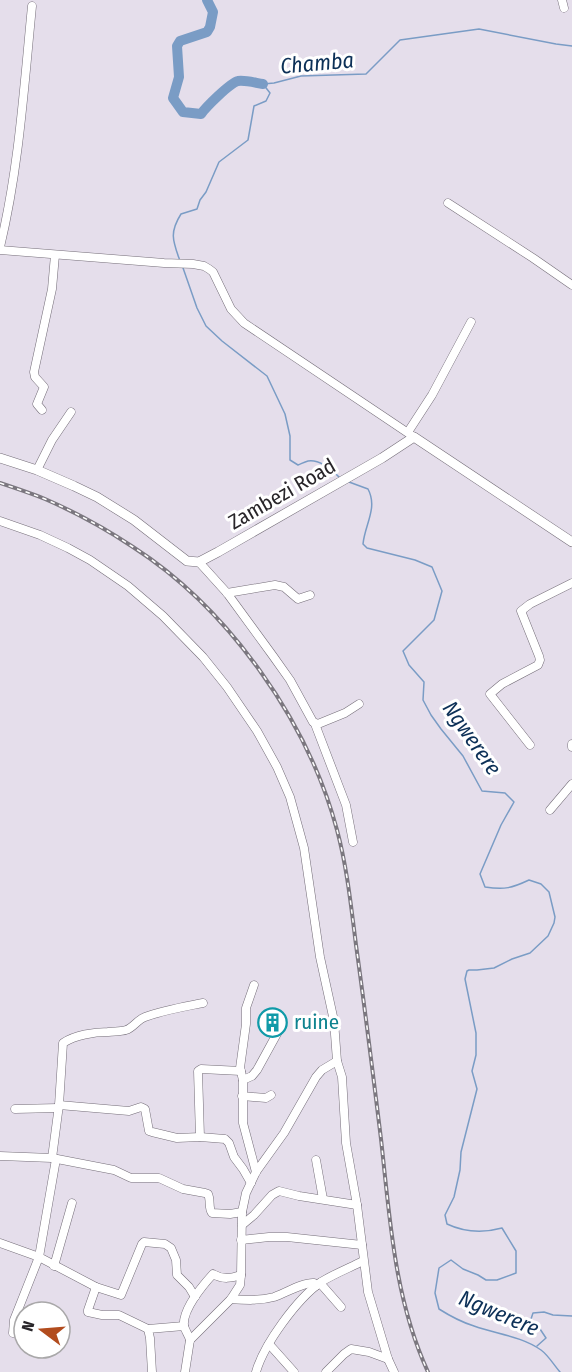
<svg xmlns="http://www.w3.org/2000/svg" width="572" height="1372" viewBox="0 0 572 1372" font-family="'Fira Sans Condensed',sans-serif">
<rect width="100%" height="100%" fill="#e5deeb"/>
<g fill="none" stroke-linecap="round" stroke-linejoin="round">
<g stroke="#7a9cc5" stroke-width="1.5">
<polyline points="263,84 274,83 301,76 366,74 400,40 479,29 556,44 572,46"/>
<path d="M 180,261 C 173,241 169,233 181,214 L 197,209 L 200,200 L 206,192 L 219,162 L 248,140 L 254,106 L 266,101 L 270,93 L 263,84"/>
<path d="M 182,265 L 197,308 L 206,326 L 222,341 L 267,376 L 285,414 L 290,436 L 290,460 L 298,465 C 301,464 304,462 308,461 C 319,459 332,470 339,477"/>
<path d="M 349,482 L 368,489 C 378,508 365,524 363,544 L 367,548 L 415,560 L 432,567 L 442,591 L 434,620 L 403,651 L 409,665 L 424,682 L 423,700 L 431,715 L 441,729 L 463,756 L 482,791 L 505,793 L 514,802 L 501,825 L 480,874 L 485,887 C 505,890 512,888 529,880 L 541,884 L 549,892 L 555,917 L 554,923 L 548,936 L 530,953 L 512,959 L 494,968 L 477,970 L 469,970 L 467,971 L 465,979 L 476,1033 L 476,1055 L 472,1071 L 477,1089 L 461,1152 L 460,1170 L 454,1197 L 445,1215 L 447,1224 C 464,1232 484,1233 502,1228 L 516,1251 L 516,1273 L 497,1280 L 486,1280 L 478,1275 L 463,1269 L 451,1260 L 439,1268 L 435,1293 L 439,1309 C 450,1316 461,1322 474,1326 C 496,1334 521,1336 541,1350 C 548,1355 554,1365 560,1372"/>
<polyline points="537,1346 546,1338 540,1329 530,1322 533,1313 544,1312 553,1315 572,1316"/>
</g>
<path stroke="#7a9cc5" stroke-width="10" d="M 207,0 L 213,12 L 210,27 L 207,32 L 180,41 L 177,46 L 179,77 L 173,98 L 183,112 L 201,114 C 206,107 230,83 238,81 C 246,80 256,83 263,84"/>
<defs>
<g id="minor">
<polyline points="562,0 564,8"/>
<polyline points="448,203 533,258 572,285"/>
<path d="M 0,247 C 19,168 24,87 32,6"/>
<polyline points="0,250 164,263 193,264 204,266 209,269 213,272 231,309 244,323 414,437"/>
<polyline points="42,410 37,404 44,387 35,377 34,372 52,289 55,255"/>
<polyline points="408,432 432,395 471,322"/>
<polyline points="37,470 52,440 71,412"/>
<polyline points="0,521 40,535 68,548 90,560 128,586 163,616 203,657 227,687 257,731 277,767 290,797 304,848 320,957 334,1021 337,1061 342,1077 346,1143 357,1205 368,1292 388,1359 394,1372"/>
<polyline points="199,562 227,593 273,656 290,680 313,722 318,724 345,713 359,704"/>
<polyline points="227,593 275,585 284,587 298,599 310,595"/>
<polyline points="315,724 346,805 353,842"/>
<polyline points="572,744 572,747"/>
<polyline points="530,745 490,694 502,684 538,665 540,660 539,656 521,611 530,604 572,583"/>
<polyline points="550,810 572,784"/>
<polyline points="254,985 246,1008 246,1024 240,1068 243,1080 243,1123 256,1172"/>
<polyline points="243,1080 252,1076 257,1070 279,1030"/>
<polyline points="242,1096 266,1098 271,1095"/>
<polyline points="59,1105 129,1111 141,1107 145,1109 149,1131 152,1132 177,1138 200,1137 225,1139 229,1143 234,1157 243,1169 251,1183"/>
<polyline points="15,1109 58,1108"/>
<polyline points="200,1137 198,1071 201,1069 241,1071"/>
<path d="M 0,1156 L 52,1158 L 114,1170 L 131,1178 L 159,1178 L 183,1189 L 205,1193 L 208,1194 C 211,1200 208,1208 212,1213 L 230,1214 L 242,1212"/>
<path d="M 52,1158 L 59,1105 L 63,1043 C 75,1035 94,1032 108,1032 C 114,1031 120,1032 126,1030 C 133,1028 137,1020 145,1017 C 164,1010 183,1007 203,1003"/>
<polyline points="316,1160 323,1199"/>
<polyline points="242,1225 254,1215 272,1195 279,1191 299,1196 357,1205"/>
<polyline points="241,1240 269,1237 287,1237 362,1245"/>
<polyline points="0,1243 39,1257 96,1287 88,1310 88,1312 102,1315 119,1315 148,1329"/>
<polyline points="54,1266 72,1203"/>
<polyline points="320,1283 341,1307"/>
<polyline points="96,1287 121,1295 142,1244 144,1242 165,1244 171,1248 176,1260 177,1275 189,1287 195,1297"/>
<path d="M 231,1299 C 245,1300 260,1301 274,1297 C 285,1293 304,1282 314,1283 L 316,1286"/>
<polyline points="13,1333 14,1320 39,1257 56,1159"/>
<path d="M 190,1340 C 189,1336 185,1330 184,1326 C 182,1310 203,1285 213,1274 C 223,1280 232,1278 241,1275"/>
<polyline points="269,1344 294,1372"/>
<polyline points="152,1372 150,1338 148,1329 184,1326"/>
<polyline points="185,1372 190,1340 231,1299 240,1285 241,1275 242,1212 246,1193 256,1172 284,1133 316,1077 322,1070 337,1061"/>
<path d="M 256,1372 C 264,1344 297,1299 321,1282 C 334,1274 349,1268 363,1261"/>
<polyline points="326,1372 344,1354 351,1349 369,1352 388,1359"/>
</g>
<polyline id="major" points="0,458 37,470 74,486 97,497 134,520 187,561 199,562 218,552 382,458 414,437 572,542"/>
</defs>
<use href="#minor" stroke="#756e79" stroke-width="9"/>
<use href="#major" stroke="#756e79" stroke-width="10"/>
<use href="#minor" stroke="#fff" stroke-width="8"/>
<use href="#major" stroke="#fff" stroke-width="9"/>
<defs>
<path id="rail" d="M 0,483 C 15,488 30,493 45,499 C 75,512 106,529 133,547 C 228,608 308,721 337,830 C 347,867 351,906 356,945 C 365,1009 373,1074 381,1139 C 390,1219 394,1298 428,1372"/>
</defs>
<use href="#rail" stroke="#7b777f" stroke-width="4"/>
<use href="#rail" stroke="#fff" stroke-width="1.5" stroke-dasharray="4.5" stroke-linecap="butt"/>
</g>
<defs>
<symbol id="building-ring" viewBox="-11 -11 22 22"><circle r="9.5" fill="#fff" stroke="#0f9aa8" stroke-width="1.5"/><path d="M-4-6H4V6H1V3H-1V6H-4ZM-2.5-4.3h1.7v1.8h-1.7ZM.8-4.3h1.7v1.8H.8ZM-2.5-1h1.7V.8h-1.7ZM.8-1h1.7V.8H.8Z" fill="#0f9aa8"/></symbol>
</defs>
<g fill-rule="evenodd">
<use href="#building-ring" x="256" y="1006" width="33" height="33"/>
</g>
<g text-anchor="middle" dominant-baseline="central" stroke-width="6" stroke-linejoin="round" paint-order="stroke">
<g font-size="21" fill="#282529" stroke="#fff">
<text transform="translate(282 494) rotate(-30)">Zambezi Road</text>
</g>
<g font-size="21" fill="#0d838f" stroke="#fff" text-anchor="start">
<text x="294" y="1022">ruine</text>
</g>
<g font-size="22" font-style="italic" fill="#0c3057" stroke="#fff">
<text transform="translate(317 63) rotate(-5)">Chamba</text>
<text transform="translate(472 738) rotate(55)">Ngwerere</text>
<text transform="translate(499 1313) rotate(23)">Ngwerere</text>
</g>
</g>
<g transform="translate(42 1330) rotate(286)"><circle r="28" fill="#ffffff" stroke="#a9a8a9" stroke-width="1.5"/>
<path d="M0-4.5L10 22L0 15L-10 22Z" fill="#b24c1e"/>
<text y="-9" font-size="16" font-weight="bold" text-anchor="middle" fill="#282529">N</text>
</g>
</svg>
